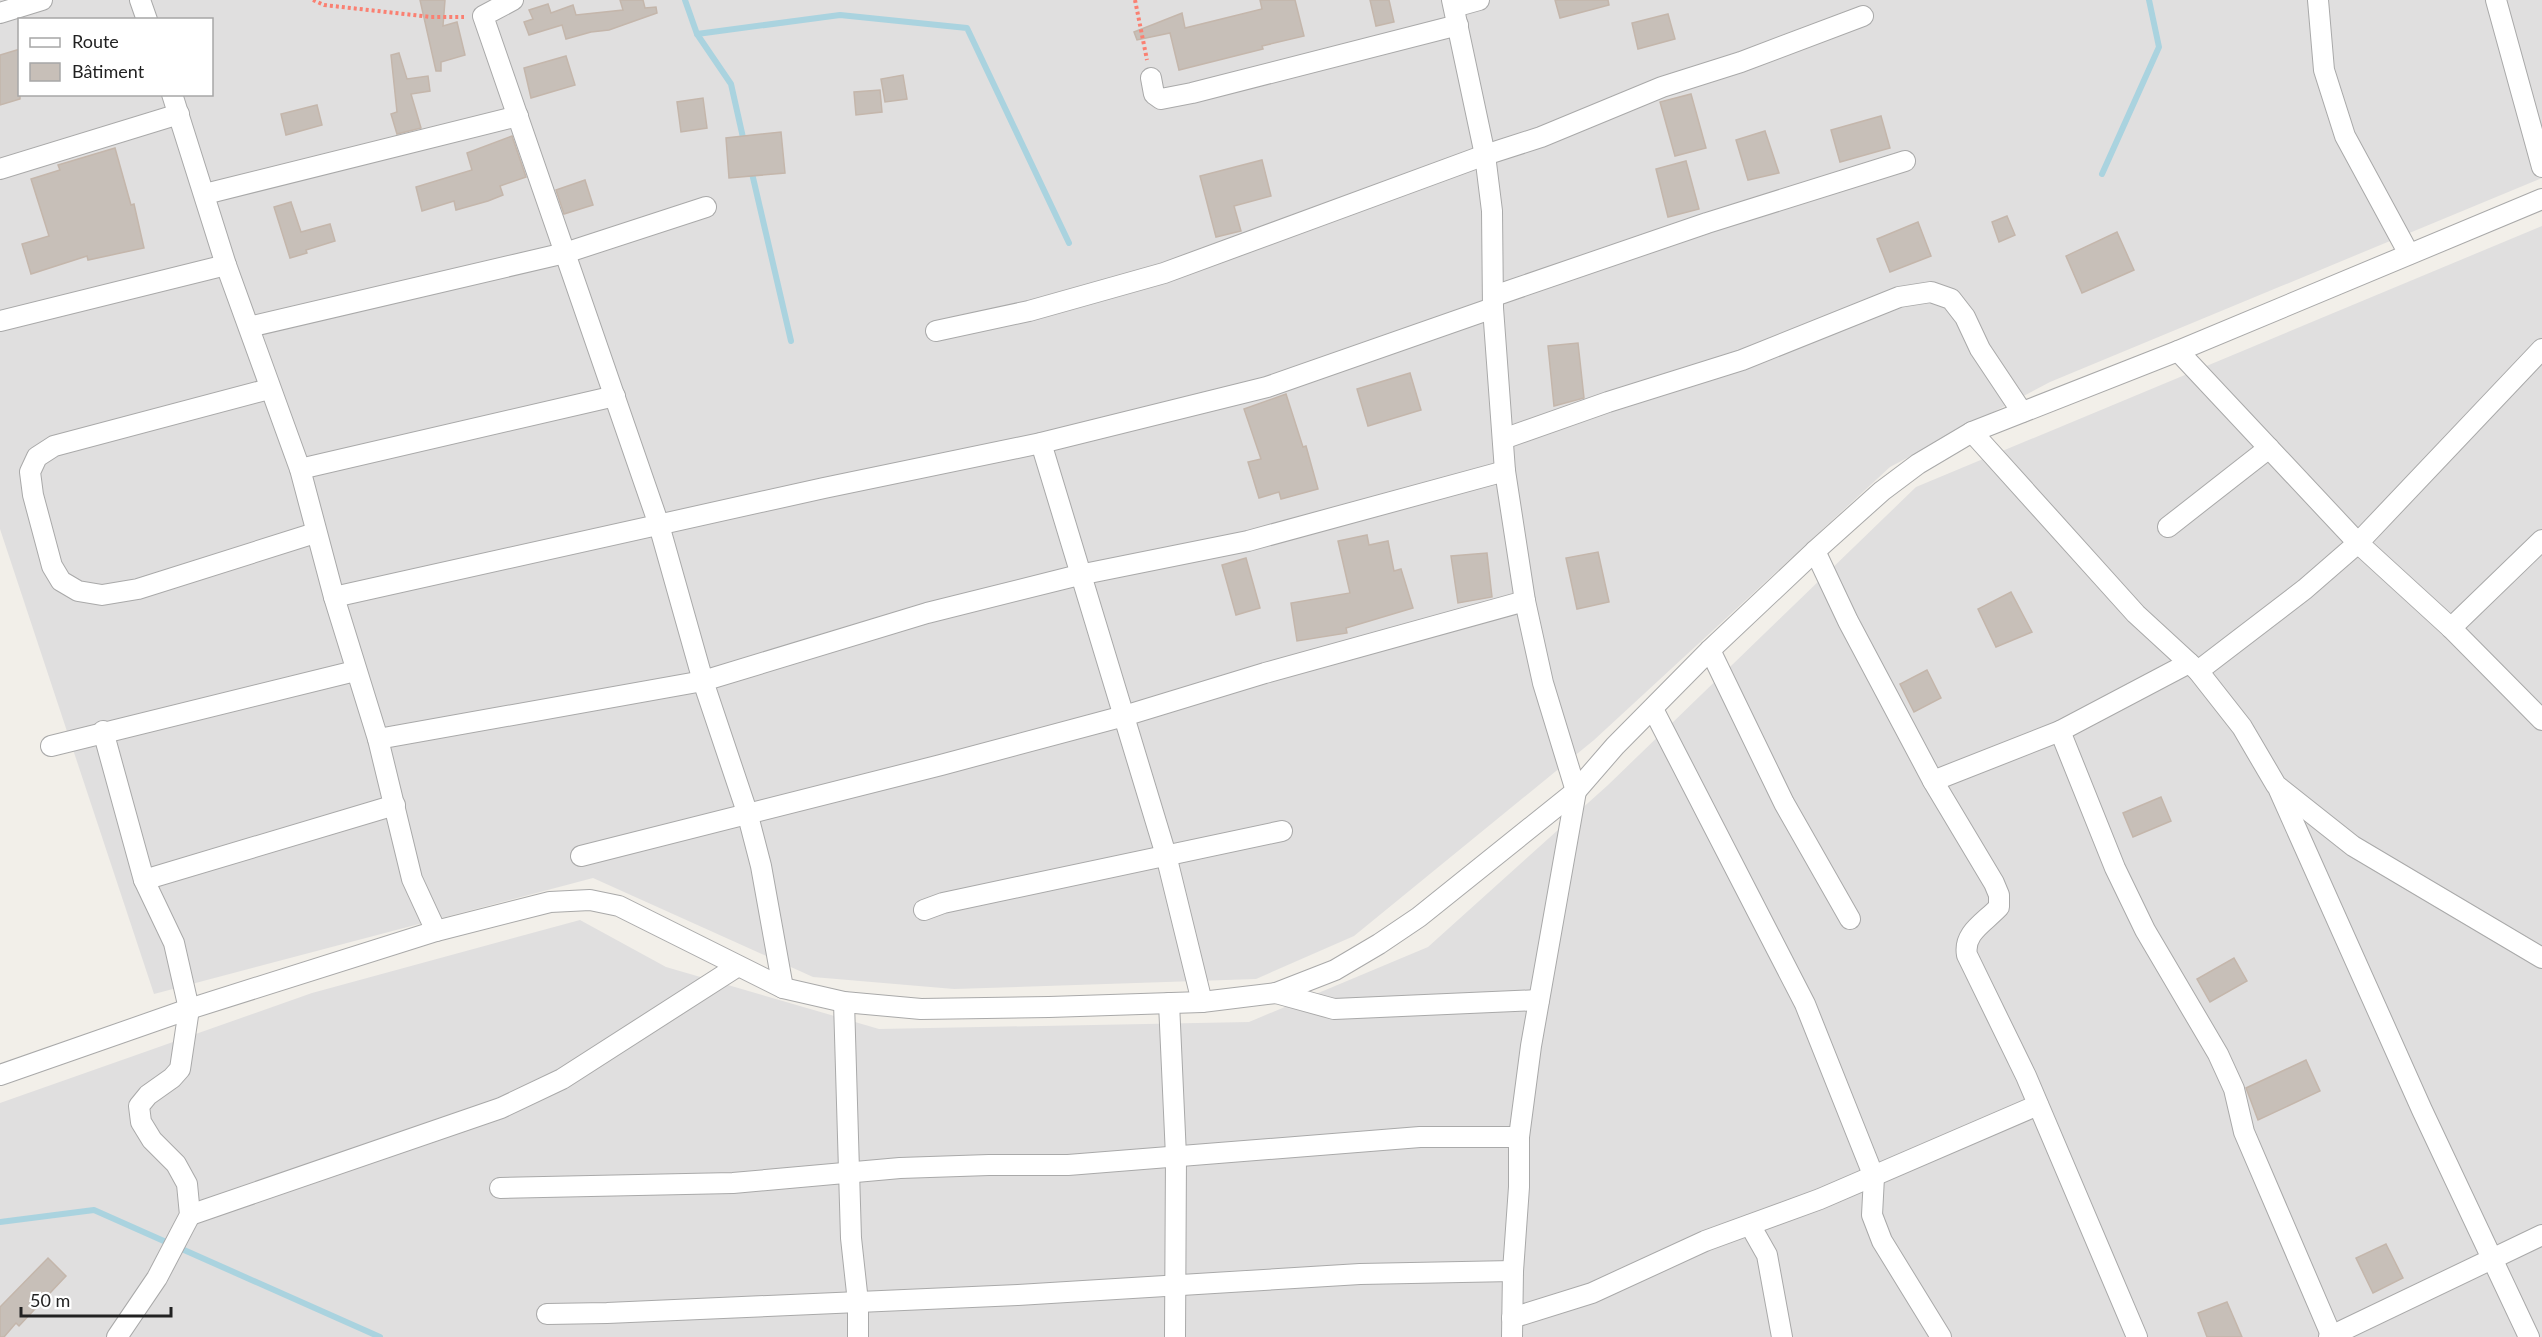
<svg xmlns="http://www.w3.org/2000/svg" width="2542" height="1337" viewBox="0 0 2542 1337" font-family="Lato,sans-serif">
<rect width="100%" height="100%" fill="#f2efe9"/>
<g fill="#e0dfdf" fill-rule="evenodd">
<path d="M 0,0 L 2542,0 L 2542,178 L 2050,382 L 1890,467 L 1594,740 L 1354,936 L 1256,979 L 954,989 L 813,977 L 593,878 L 154,994 L 0,529 ZM 20,20 L 212,20 L 212,94 L 20,94 Z"/>
<polygon points="2542,226 2542,1337 0,1337 0,1103 312,993 580,920 666,967 879,1029 1249,1022 1428,947 1608,785 1916,487"/>
</g>
<g fill="none" stroke-linecap="round" stroke-linejoin="round">
<g stroke="#aad3df" stroke-width="6">
<polyline points="685,0 697,34 731,84 744,142"/>
<polyline points="697,34 840,15 967,28 1069,243"/>
<polyline points="751,169 791,341"/>
<polyline points="2102,174 2159,47 2149,0"/>
<polyline points="0,1222 94,1210 380,1337"/>
</g>
</g>
<g fill="#c7bfb8" stroke="#c4b6ab" stroke-width="1.5">
<polygon points="420,0 445,0 443,26 457,22 465,55 441,62 441,71 436,71"/>
<polygon points="620,0 643,0 645,8 656,7 657,13 609,30 591,32 566,39 562,25 529,35 524,22 533,19 529,10 548,4 551,13 573,5 576,15 623,10"/>
<polygon points="1260,0 1295,0 1304,36 1262,46 1263,49 1179,70 1170,33 1137,40 1134,32 1182,13 1185,28 1262,9"/>
<polygon points="1370,0 1389,0 1394,22 1376,26"/>
<polygon points="1555,0 1608,0 1609,5 1560,18"/>
<polygon points="1668,14 1675,39 1638,49 1632,23"/>
<polygon points="20,49 20,99 0,105 0,55"/>
<polygon points="399,53 407,79 428,76 430,91 411,94 421,128 397,134 391,114 397,112 391,55"/>
<polygon points="566,56 575,85 531,98 524,68"/>
<polygon points="903,75 907,99 885,102 881,79"/>
<polygon points="880,90 882,112 856,115 854,92"/>
<polygon points="1691,94 1706,148 1675,156 1660,102"/>
<polygon points="703,98 707,128 681,132 677,102"/>
<polygon points="317,105 322,125 286,135 281,114"/>
<polygon points="1881,116 1890,148 1840,162 1831,130"/>
<polygon points="1765,131 1779,173 1748,180 1736,140"/>
<polygon points="781,132 785,173 729,178 726,138"/>
<polygon points="512,136 526,177 500,186 503,195 488,201 456,210 454,201 422,211 416,187 472,170 467,153"/>
<polygon points="115,148 131,205 134,204 144,248 88,260 87,256 31,274 22,244 49,236 31,179 60,170 58,165"/>
<polygon points="1262,160 1271,196 1234,206 1241,231 1216,237 1200,176"/>
<polygon points="1686,161 1699,209 1668,217 1656,169"/>
<polygon points="585,180 593,205 564,214 556,190"/>
<polygon points="291,202 301,232 330,224 335,241 306,250 307,253 290,258 274,207"/>
<polygon points="2007,216 2015,235 1999,242 1992,222"/>
<polygon points="1918,222 1931,256 1890,272 1877,239"/>
<polygon points="2117,232 2134,270 2082,293 2066,256"/>
<polygon points="1578,343 1584,398 1554,406 1548,346"/>
<polygon points="1410,373 1421,410 1368,426 1357,389"/>
<polygon points="1286,394 1303,447 1306,446 1318,489 1281,499 1279,492 1259,498 1248,462 1261,459 1244,409"/>
<polygon points="1367,535 1369,545 1388,541 1394,571 1401,569 1413,608 1346,628 1347,633 1297,641 1291,603 1350,593 1338,541"/>
<polygon points="1598,552 1609,602 1577,609 1566,558"/>
<polygon points="1487,553 1492,597 1458,603 1451,556"/>
<polygon points="1246,558 1260,608 1236,615 1222,565"/>
<polygon points="2011,592 2032,632 1996,647 1978,609"/>
<polygon points="1927,670 1941,698 1914,712 1900,684"/>
<polygon points="2161,797 2171,821 2133,837 2123,813"/>
<polygon points="2234,958 2247,981 2210,1002 2197,979"/>
<polygon points="2306,1060 2320,1091 2258,1120 2246,1088"/>
<polygon points="2386,1244 2403,1278 2373,1293 2356,1258"/>
<polygon points="48,1258 66,1276 19,1326 16,1323 4,1337 0,1337 0,1307"/>
<polygon points="2227,1302 2242,1337 2207,1337 2198,1313"/>
</g>
<g fill="none" stroke-linecap="round" stroke-linejoin="round">
<defs>
<g id="minor">
<polyline points="140,0 147,20"/>
<polyline points="513,0 483,16 659,525 703,681 747,812 761,866 783,988"/>
<polyline points="1452,0 1485,155 1492,211 1493,308 1505,471 1525,601 1543,683 1576,791 1531,1046 1519,1137 1519,1187 1513,1271 1512,1337"/>
<polyline points="2318,0 2324,70 2345,136 2409,254"/>
<polyline points="2496,0 2542,167"/>
<polyline points="1454,7 1479,0"/>
<polyline points="0,13 42,0"/>
<polyline points="1151,78 1154,94 1161,99 1192,93 1458,25"/>
<polyline points="172,94 226,265 300,469 334,597 378,739 412,879 436,931"/>
<polyline points="0,169 179,114"/>
<polyline points="205,194 518,116"/>
<polyline points="1494,296 1707,223 1905,161"/>
<polyline points="0,321 226,265"/>
<polyline points="249,327 565,253 706,207"/>
<polyline points="936,331 1029,311 1164,273 1485,155 1541,137 1662,87 1741,62 1863,16"/>
<polyline points="2178,351 2358,543 2451,628 2542,720"/>
<polyline points="269,389 54,446 37,457 30,472 33,495 52,566 61,581 78,591 102,595 138,589 315,533"/>
<polyline points="1972,432 2136,614 2198,671 2242,727 2276,785 2353,846 2542,958"/>
<polyline points="1503,439 1608,402 1742,360 1899,297 1931,292 1951,299 1965,317 1980,349 2022,412"/>
<polyline points="1041,443 1166,855 1202,1002"/>
<polyline points="300,469 615,396"/>
<polyline points="2168,527 2269,448"/>
<path d="M 1815,551 L 1848,621 L 1933,781 L 1994,883 L 1999,895 L 1999,907 C 1984,923 1963,933 1967,955 L 2026,1076 L 2137,1337"/>
<polyline points="334,597 824,488 1041,443 1267,387 1493,308"/>
<polyline points="2451,628 2542,540"/>
<polyline points="1710,650 1784,803 1850,919"/>
<polyline points="2198,671 2305,589 2358,543 2542,349"/>
<polyline points="1653,709 1805,1004 1874,1177 1872,1215 1882,1241 1941,1337"/>
<polyline points="103,731 144,880 174,943 189,1009 180,1069 172,1078 148,1095 139,1106 141,1122 152,1140 176,1164 187,1184 190,1215 157,1278 117,1337"/>
<polyline points="2060,731 2115,868 2145,930 2218,1054 2234,1089 2244,1132 2332,1337"/>
<polyline points="378,739 703,681 927,613 1079,575 1248,541 1505,471"/>
<polyline points="51,746 355,671"/>
<polyline points="1933,781 2060,731 2189,663"/>
<polyline points="2279,790 2422,1110 2529,1337"/>
<polyline points="581,856 941,765 1124,716 1265,673 1525,601"/>
<polyline points="144,880 395,805"/>
<polyline points="924,910 943,903 1282,831"/>
<polyline points="1276,993 1334,1009 1539,1000"/>
<polyline points="844,1002 851,1238 858,1302 858,1337"/>
<polyline points="1169,1003 1176,1156 1175,1337"/>
<polyline points="0,1075 189,1009 436,931 550,902 590,900 619,906 783,988 844,1002 921,1009 1049,1007 1202,1002 1276,993 1335,970 1379,944 1419,917 1576,791 1615,746 1710,650 1815,551 1882,491 1918,464 1972,432 2178,351 2542,199"/>
<polyline points="500,1188 733,1183 900,1168 989,1165 1068,1165 1420,1137 1519,1137"/>
<polyline points="190,1215 501,1108 562,1079 738,966"/>
<polyline points="1750,1225 1767,1255 1782,1337"/>
<polyline points="547,1314 607,1313 1018,1295 1360,1274 1513,1271"/>
<polyline points="1512,1318 1592,1293 1705,1241 1820,1199 2038,1105"/>
<polyline points="2329,1337 2542,1235"/>
</g>
</defs>
<use href="#minor" stroke="#a9a9a9" stroke-width="22"/>
<g stroke="#fa8072" stroke-width="4" stroke-dasharray="3 3" stroke-linecap="butt">
<polyline points="313,0 324,5 431,17 464,17"/>
<polyline points="1135,0 1147,60"/>
</g>
<use href="#minor" stroke="#fff" stroke-width="20"/>
</g>
<rect x="18" y="18" width="195" height="78" fill="#ffffff" stroke="#a7a7a7" stroke-width="1.5"/>
<rect x="30" y="38" width="30" height="9" fill="#ffffff" stroke="#a7a7a7" stroke-width="1.5"/>
<text x="72" y="48" font-size="18" fill="#222222">Route</text>
<rect x="30" y="63" width="30" height="18" fill="#c7bfb8" stroke="#a7a7a7" stroke-width="1.5"/>
<text x="72" y="78" font-size="18" fill="#222222">Bâtiment</text>
<path d="M21 1307v9h150v-9" fill="none" stroke="#222222" stroke-width="3"/>
<text x="30" y="1307" font-size="18" fill="#222222" stroke="#ffffff" stroke-width="4.5" paint-order="stroke">50 m</text>
</svg>
